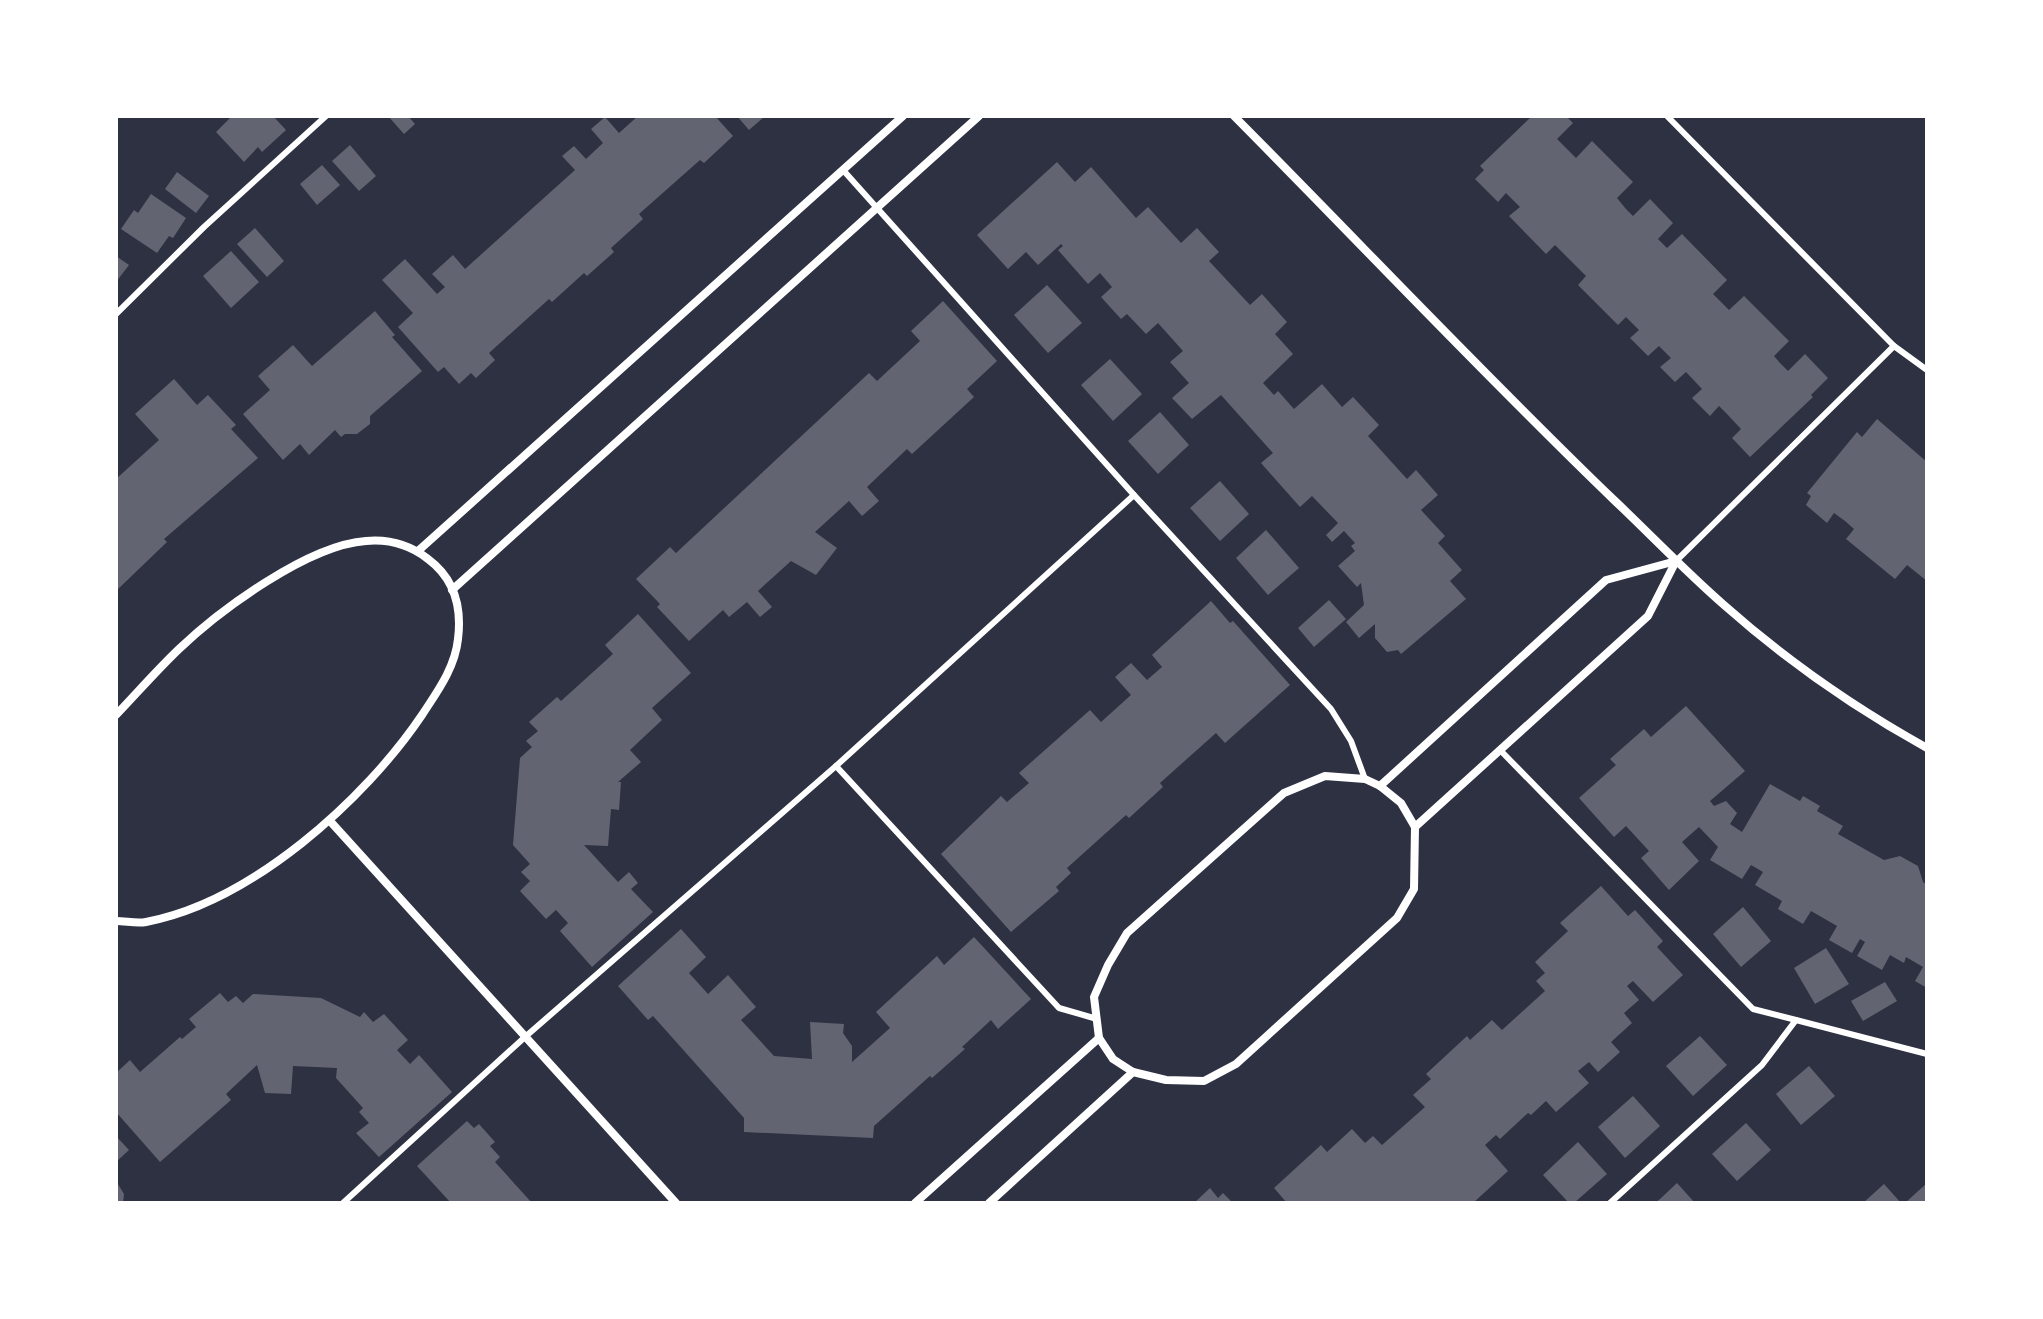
<svg xmlns="http://www.w3.org/2000/svg" width="2043" height="1319" viewBox="0 0 2043 1319" font-family="Literata,serif">
<rect width="100%" height="100%" fill="#2d3142"/>
<g fill="#626471">
<polygon points="227,116 273,116 286,130 262,152 258,147 244,162 216,132 230,118"/>
<polygon points="388,116 408,116 415,124 404,134"/>
<polygon points="638,116 715,116 733,136 704,163 700,160 639,214 643,219 611,248 614,252 587,276 584,273 552,302 549,299 489,353 495,360 476,378 471,373 459,384 444,367 438,372 398,327 413,313 382,280 405,259 437,294 445,287 432,274 453,255 465,269 575,170 562,156 574,146 586,159 603,143 591,129 605,117 619,133"/>
<polygon points="737,116 765,116 749,130"/>
<polygon points="1532,116 1566,116 1573,123 1557,139 1576,158 1592,141 1633,182 1617,198 1626,209 1633,216 1650,199 1673,223 1658,239 1667,248 1682,234 1727,280 1713,294 1729,310 1744,296 1789,341 1774,356 1780,363 1788,371 1805,354 1828,378 1811,395 1813,397 1750,457 1732,438 1741,429 1727,414 1719,406 1710,416 1692,398 1702,389 1686,372 1675,382 1660,367 1671,358 1659,346 1648,356 1630,338 1639,330 1626,317 1618,325 1578,285 1586,276 1555,245 1546,254 1509,216 1520,207 1506,193 1498,202 1475,179 1484,170 1480,166"/>
<polygon points="350,145 376,176 359,191 332,161"/>
<polygon points="1057,162 1075,182 1091,167 1136,218 1148,207 1181,243 1197,228 1219,252 1209,261 1250,305 1262,294 1287,322 1275,334 1293,354 1263,383 1274,395 1278,391 1294,409 1322,384 1342,407 1353,397 1379,425 1368,436 1407,479 1416,470 1438,495 1421,510 1445,536 1438,543 1462,570 1450,581 1466,599 1401,654 1398,650 1387,652 1375,638 1375,624 1359,638 1346,622 1364,605 1361,583 1357,587 1338,566 1355,551 1351,546 1355,543 1344,531 1332,542 1326,535 1338,523 1312,496 1300,507 1261,463 1273,453 1221,395 1192,419 1172,398 1189,383 1170,362 1183,351 1158,323 1146,334 1127,314 1121,319 1101,297 1112,287 1100,273 1088,284 1058,250 1063,246 1061,244 1038,265 1026,252 1008,269 977,235"/>
<polygon points="322,165 340,185 317,205 300,184"/>
<polygon points="177,172 209,196 196,213 165,189"/>
<polygon points="151,194 186,218 173,238 169,236 157,253 121,229 134,210 138,213"/>
<polygon points="255,228 284,261 267,277 237,244"/>
<polygon points="231,251 259,282 231,308 203,276"/>
<polygon points="116,256 129,265 116,282"/>
<polygon points="1047,285 1082,323 1048,353 1014,315"/>
<polygon points="943,301 997,361 967,389 974,397 912,454 907,449 867,487 879,501 862,516 849,501 815,532 837,548 816,575 791,561 758,591 772,607 760,617 747,602 729,617 723,610 689,641 657,607 660,604 636,579 670,547 676,553 869,373 877,381 892,367 920,341 911,331"/>
<polygon points="375,311 395,335 392,337 422,371 370,416 370,424 357,434 345,434 341,437 335,430 309,455 300,444 283,460 243,414 270,390 258,376 293,345 312,366"/>
<polygon points="1110,359 1142,394 1113,421 1081,385"/>
<polygon points="174,379 197,405 208,395 236,425 231,429 258,458 164,539 167,542 116,591 116,479 159,440 135,414"/>
<polygon points="1160,412 1189,445 1158,474 1128,441"/>
<polygon points="1877,419 1927,462 1927,581 1907,565 1895,579 1846,539 1854,529 1845,521 1834,513 1827,523 1806,505 1811,496 1807,493 1857,432 1862,437"/>
<polygon points="1220,481 1249,514 1220,541 1190,508"/>
<polygon points="1266,530 1299,568 1268,595 1236,558"/>
<polygon points="1329,600 1346,619 1314,647 1298,628"/>
<polygon points="1211,601 1230,623 1233,621 1290,685 1225,743 1216,733 1160,783 1163,787 1129,818 1126,815 1067,868 1071,873 1056,887 1059,891 1011,932 941,854 1001,796 1007,802 1029,783 1019,773 1090,710 1101,722 1131,695 1115,677 1131,663 1147,680 1162,667 1152,655"/>
<polygon points="638,614 691,673 652,708 662,720 630,750 641,762 618,782 621,782 619,810 611,809 608,846 584,845 618,882 629,872 638,883 631,889 653,912 592,967 560,931 568,923 556,910 546,919 520,891 530,881 521,872 530,864 513,845 520,758 532,747 526,741 538,731 529,722 557,697 561,701 613,654 605,645"/>
<polygon points="1686,706 1745,771 1710,801 1714,806 1726,801 1737,813 1730,824 1742,832 1770,784 1800,801 1803,796 1820,806 1817,811 1843,826 1838,834 1884,860 1900,856 1918,866 1923,882 1927,885 1927,988 1915,981 1923,967 1906,957 1904,963 1890,955 1882,970 1857,956 1865,942 1860,939 1852,953 1829,940 1837,926 1811,911 1803,924 1778,909 1782,901 1755,885 1763,872 1751,865 1742,879 1710,860 1718,847 1699,827 1682,842 1699,861 1669,890 1641,858 1649,851 1626,826 1614,837 1579,798 1616,765 1610,759 1644,729 1651,737"/>
<polygon points="1601,886 1628,916 1635,910 1663,941 1657,947 1683,975 1653,1002 1633,981 1627,986 1639,1000 1624,1013 1632,1023 1611,1042 1620,1052 1598,1072 1589,1062 1578,1071 1589,1083 1556,1112 1546,1101 1531,1115 1528,1113 1500,1139 1496,1135 1485,1145 1508,1171 1473,1203 1287,1203 1274,1188 1321,1145 1327,1152 1352,1129 1365,1143 1373,1136 1382,1145 1425,1107 1413,1095 1431,1079 1426,1074 1467,1036 1470,1040 1492,1020 1502,1030 1545,991 1536,981 1545,973 1535,962 1568,931 1560,923"/>
<polygon points="1743,907 1771,941 1741,967 1713,934"/>
<polygon points="681,929 706,957 689,973 708,994 728,975 756,1007 741,1020 774,1056 812,1059 810,1022 844,1024 843,1033 852,1046 852,1062 890,1028 876,1012 937,956 944,965 974,937 1031,999 998,1029 991,1020 962,1047 965,1049 932,1078 930,1076 874,1126 873,1138 744,1132 744,1118 653,1016 648,1020 618,986"/>
<polygon points="1826,948 1849,984 1815,1004 1794,968"/>
<polygon points="1885,982 1897,1001 1863,1021 1851,1001"/>
<polygon points="220,993 228,1002 236,996 243,1003 253,994 321,998 360,1017 364,1012 373,1022 384,1014 408,1040 397,1050 410,1064 419,1055 452,1092 379,1157 356,1133 369,1123 359,1112 363,1108 336,1078 337,1068 293,1066 291,1094 265,1093 257,1065 226,1094 231,1100 160,1162 116,1112 116,1073 130,1060 140,1072 180,1037 182,1039 196,1027 189,1019"/>
<polygon points="1700,1036 1727,1065 1693,1096 1666,1066"/>
<polygon points="1809,1066 1835,1096 1801,1125 1776,1094"/>
<polygon points="1633,1096 1660,1126 1625,1158 1598,1127"/>
<polygon points="467,1121 474,1128 479,1124 495,1142 490,1146 500,1157 495,1162 532,1203 451,1203 417,1166"/>
<polygon points="1746,1123 1771,1150 1737,1181 1712,1154"/>
<polygon points="116,1136 129,1150 116,1162"/>
<polygon points="1578,1142 1607,1174 1574,1203 1569,1203 1543,1175"/>
<polygon points="116,1181 124,1194 123,1203 116,1203"/>
<polygon points="1677,1183 1695,1203 1655,1203 1660,1199"/>
<polygon points="1927,1183 1927,1203 1905,1203"/>
<polygon points="1884,1184 1901,1203 1863,1203"/>
<polygon points="1210,1188 1218,1198 1223,1193 1233,1203 1194,1203"/>
</g>
<g fill="none" stroke-linecap="round" stroke-linejoin="round">
<g stroke="#fff" stroke-width="6">
<polyline points="1667,116 1894,346 1927,370"/>
<polyline points="843,170 1134,495 1331,709 1351,741 1365,779"/>
<polyline points="116,314 204,227 326,116"/>
<polyline points="1676,561 1894,346"/>
<polyline points="1501,751 1753,1009 1796,1020 1762,1065 1610,1203"/>
<polyline points="836,766 1059,1008 1097,1019"/>
<polyline points="1796,1020 1927,1054"/>
<polyline points="343,1203 525,1037 836,766 1134,495"/>
</g>
<g stroke="#fff" stroke-width="8">
<path d="M 1234,116 C 1361,244 1484,375 1614,500 C 1651,535 1686,572 1724,605 C 1786,660 1855,708 1927,748"/>
<polyline points="418,551 903,116"/>
<polyline points="452,590 979,116"/>
<path d="M 116,715 C 137,693 157,670 179,649 C 220,610 308,545 366,541 C 388,539 410,545 428,559 C 455,579 462,607 458,639 C 455,668 437,692 422,715 C 364,801 251,902 146,922 C 137,924 126,921 116,921"/>
<polygon points="1325,776 1365,779 1380,786 1401,803 1415,827 1414,889 1397,918 1236,1064 1204,1081 1166,1080 1133,1072 1113,1059 1099,1038 1094,997 1108,965 1127,933 1284,793"/>
<polyline points="1380,786 1606,580 1676,561"/>
<polyline points="330,821 676,1203"/>
<polyline points="1415,827 1648,616 1676,561"/>
<polyline points="915,1203 1099,1038"/>
<polyline points="989,1203 1133,1072"/>
</g>
</g>
<rect width="2043" height="1319" fill="none" stroke="#ffffff" stroke-width="236"/>
</svg>
